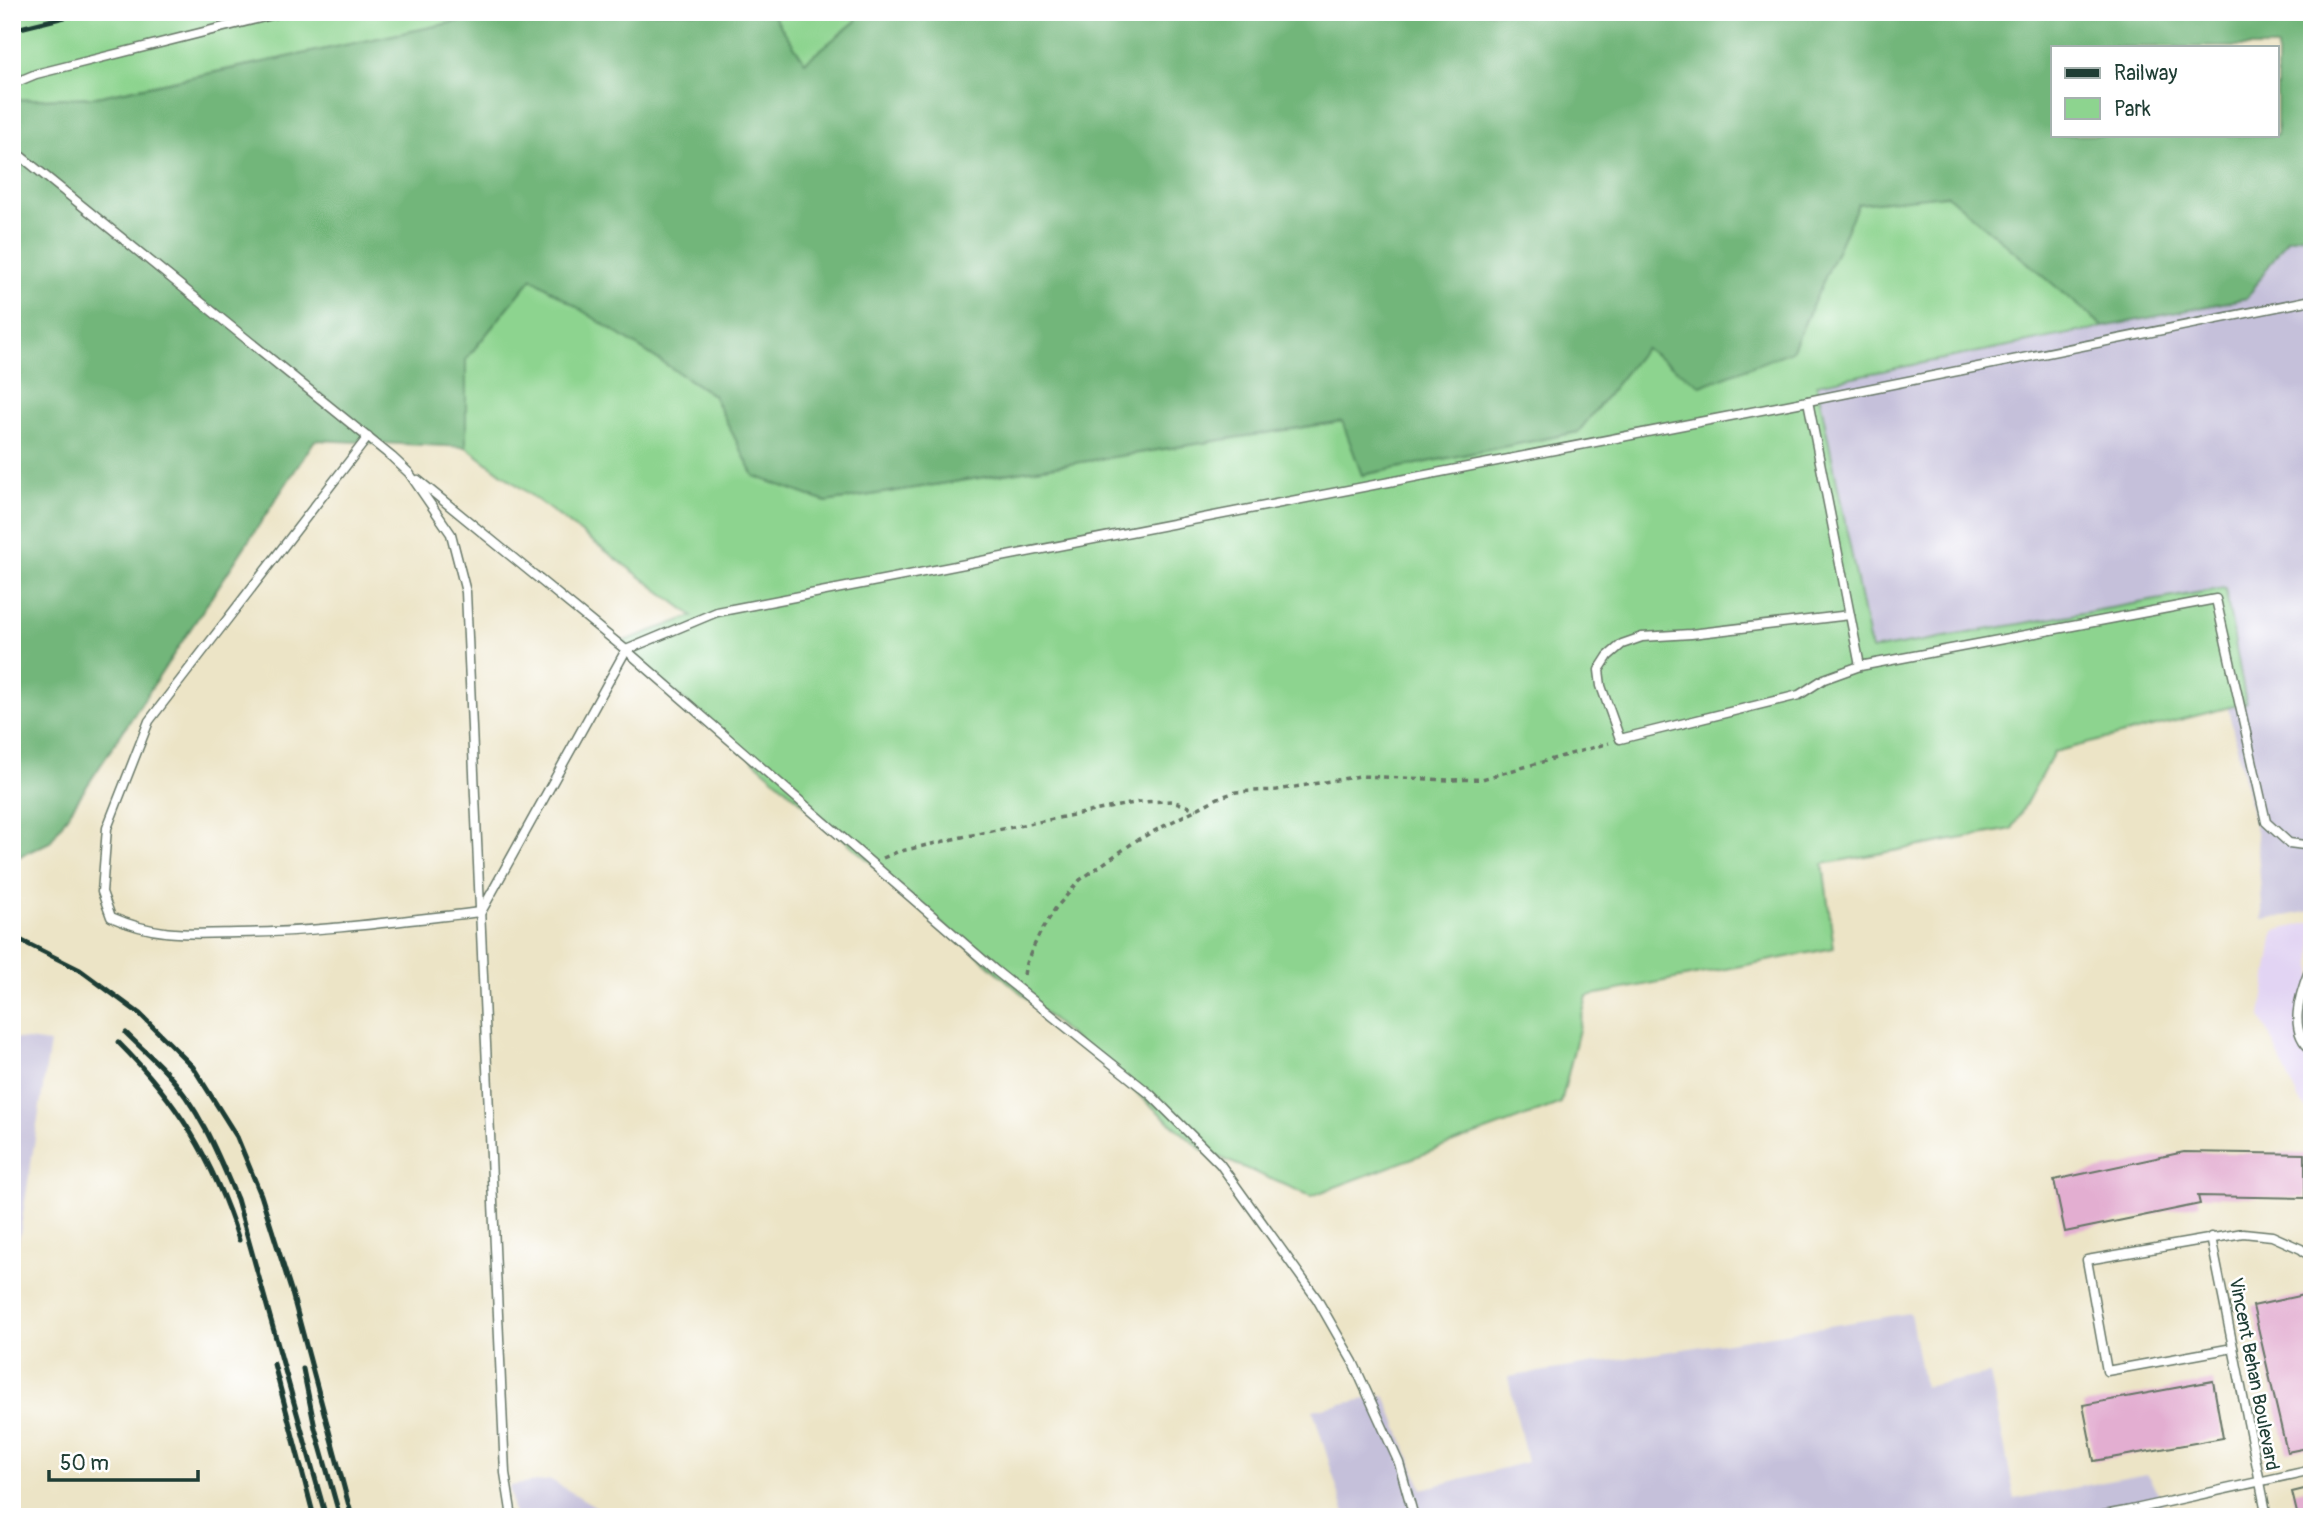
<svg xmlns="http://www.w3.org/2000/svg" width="2324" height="1529" viewBox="0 0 2324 1529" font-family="Pangolin,sans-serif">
<rect width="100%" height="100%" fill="#fff"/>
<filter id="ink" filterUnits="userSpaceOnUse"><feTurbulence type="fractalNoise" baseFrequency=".0143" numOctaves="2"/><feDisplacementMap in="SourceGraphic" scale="14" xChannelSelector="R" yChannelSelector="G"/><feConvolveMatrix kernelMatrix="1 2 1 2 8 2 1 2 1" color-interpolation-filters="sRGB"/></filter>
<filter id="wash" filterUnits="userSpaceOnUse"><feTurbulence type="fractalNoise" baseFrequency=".00686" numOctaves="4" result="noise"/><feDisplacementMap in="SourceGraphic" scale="28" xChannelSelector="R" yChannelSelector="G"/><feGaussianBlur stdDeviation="1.57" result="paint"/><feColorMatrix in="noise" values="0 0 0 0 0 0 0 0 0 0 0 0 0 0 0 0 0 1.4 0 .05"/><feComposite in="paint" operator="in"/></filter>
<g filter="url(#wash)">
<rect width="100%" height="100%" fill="#ece4c6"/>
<polygon fill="#e2d4f3" points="2312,922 2312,1114 2298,1099 2261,1016 2274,931"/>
<g fill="#c5c0da">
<polygon points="2312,234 2312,911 2263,920 2257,836 2228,708 2246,704 2225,588 1871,651 1817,384 2247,298 2287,239"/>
<polygon points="12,1038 50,1043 12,1284"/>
<polygon points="1910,1313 1924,1387 1990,1374 2015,1499 2146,1474 2161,1497 2164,1517 1346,1517 1313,1410 1385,1395 1422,1489 1527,1462 1508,1377"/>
<polygon points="551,1480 613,1517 514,1517 509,1486"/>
</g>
<g fill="#8dd48f" stroke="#568862" stroke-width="2">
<polygon points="12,12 503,12 96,97 12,100"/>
<polygon points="771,12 856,12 856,21 805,63"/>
<polygon points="1947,194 2104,327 1817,384 1871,650 2225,588 2246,703 2054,752 2012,829 1823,864 1834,948 1587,996 1561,1103 1311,1196 1202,1150 618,643 693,616 466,447 466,359 532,278 713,395 755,476 826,502 1343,421 1362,475 1578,432 1645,348 1792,351 1857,204"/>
</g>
<path fill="#72b67a" stroke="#487a57" stroke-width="2" fill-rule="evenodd" d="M 503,12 L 771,12 L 805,62 L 856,21 L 856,12 L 2312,12 L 2312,234 L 2287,239 L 2247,298 L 2104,327 L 1947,195 L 1858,204 L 1792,351 L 1701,386 L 1645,348 L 1578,432 L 1362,475 L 1342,421 L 826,502 L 754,476 L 713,395 L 532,278 L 466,359 L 466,447 L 315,440 L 50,842 L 12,860 L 12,100 L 96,97 ZM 2053,47 L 2277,47 L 2277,135 L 2053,135 Z"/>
<g id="blocks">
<g fill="#e3aed1">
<polygon points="2184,1152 2305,1154 2305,1198 2198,1196 2200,1204 2065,1232 2054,1180"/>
<polygon points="2308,1294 2312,1312 2312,1447 2287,1452 2253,1306"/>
<polygon points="2213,1381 2223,1438 2094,1461 2083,1405"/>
<polygon points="2312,1487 2312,1517 2298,1517 2292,1492"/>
</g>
</g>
</g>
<g filter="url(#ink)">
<use href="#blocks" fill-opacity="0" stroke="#677767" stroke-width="2"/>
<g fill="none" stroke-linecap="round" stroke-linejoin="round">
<defs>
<g id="service">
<polyline points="12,84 36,74 284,12"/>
<polyline points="12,149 392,457 409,473 451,534 466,592 505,1473 512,1517"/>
<polyline points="1808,401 1860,666 2216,599 2266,822 2289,843 2312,846"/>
<path d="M 368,437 L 149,721 L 107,828 L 102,892 L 111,917 C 156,937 189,934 237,933 C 319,932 400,921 481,912 L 626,650 L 717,612 L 1808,401 L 2312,300"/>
<polyline points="418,480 626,650 996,971 1150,1094 1220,1164 1317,1299 1353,1362 1399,1463 1414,1517"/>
<polyline points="1850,615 1691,634 1642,637 1622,644 1608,656 1599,670 1601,686 1620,739 1799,695 1824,679 1860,666"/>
<path d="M 2312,969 L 2309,971 C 2300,994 2287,1032 2312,1050"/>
<polyline points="2211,1237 2267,1517"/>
<polyline points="2233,1348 2107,1371 2087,1260 2243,1233 2272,1236 2301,1249 2312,1258"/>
<polyline points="2126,1511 2312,1470"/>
<polyline points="2093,1517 2126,1511 2127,1517"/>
</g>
</defs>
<use href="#service" stroke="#677767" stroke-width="11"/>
<g stroke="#677767" stroke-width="3.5" stroke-dasharray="5 5" stroke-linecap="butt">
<polyline points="883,858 897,852 962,837 1139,802 1172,801 1196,809"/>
<polyline points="1024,975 1026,963 1039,935 1055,909 1080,880 1137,840 1218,798 1236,792 1277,790 1360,776 1450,780 1482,779 1609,743"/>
</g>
<use href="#service" stroke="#fff" stroke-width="8"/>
<g stroke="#1f3d34" stroke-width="5">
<polyline points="12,30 85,12"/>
<polyline points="12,936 80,970 140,1014 193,1067 237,1137 261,1195 292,1293 352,1517"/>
<path d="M 126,1033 C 139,1046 153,1058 165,1071 C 199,1107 218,1154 237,1199 L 326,1517"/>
<path d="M 118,1042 C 177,1101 213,1159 239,1240"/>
<polyline points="274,1364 314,1517"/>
<polyline points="303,1369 315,1428 340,1517"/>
</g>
</g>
</g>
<g text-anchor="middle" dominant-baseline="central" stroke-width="5" stroke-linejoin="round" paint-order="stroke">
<g font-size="19" fill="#1f3d34" stroke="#fff">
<text transform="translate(2254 1374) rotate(79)">Vincent Behan Boulevard</text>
</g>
</g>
<rect width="2324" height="1529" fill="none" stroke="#fff" stroke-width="42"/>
<rect x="2051" y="46" width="228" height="91" fill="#ffffff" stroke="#a5b1ae" stroke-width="2"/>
<rect x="2065" y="68" width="35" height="10" fill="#1f3d34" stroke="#a5b1ae" stroke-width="2"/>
<text x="2114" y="80" font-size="21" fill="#1f3d34">Railway</text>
<rect x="2065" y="98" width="35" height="21" fill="#8dd48f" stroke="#a5b1ae" stroke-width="2"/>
<text x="2114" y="116" font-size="21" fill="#1f3d34">Park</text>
<path d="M49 1470v10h149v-10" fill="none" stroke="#1f3d34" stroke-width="3.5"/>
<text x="60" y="1470" font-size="21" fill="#1f3d34" stroke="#ffffff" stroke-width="5" paint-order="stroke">50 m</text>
</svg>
